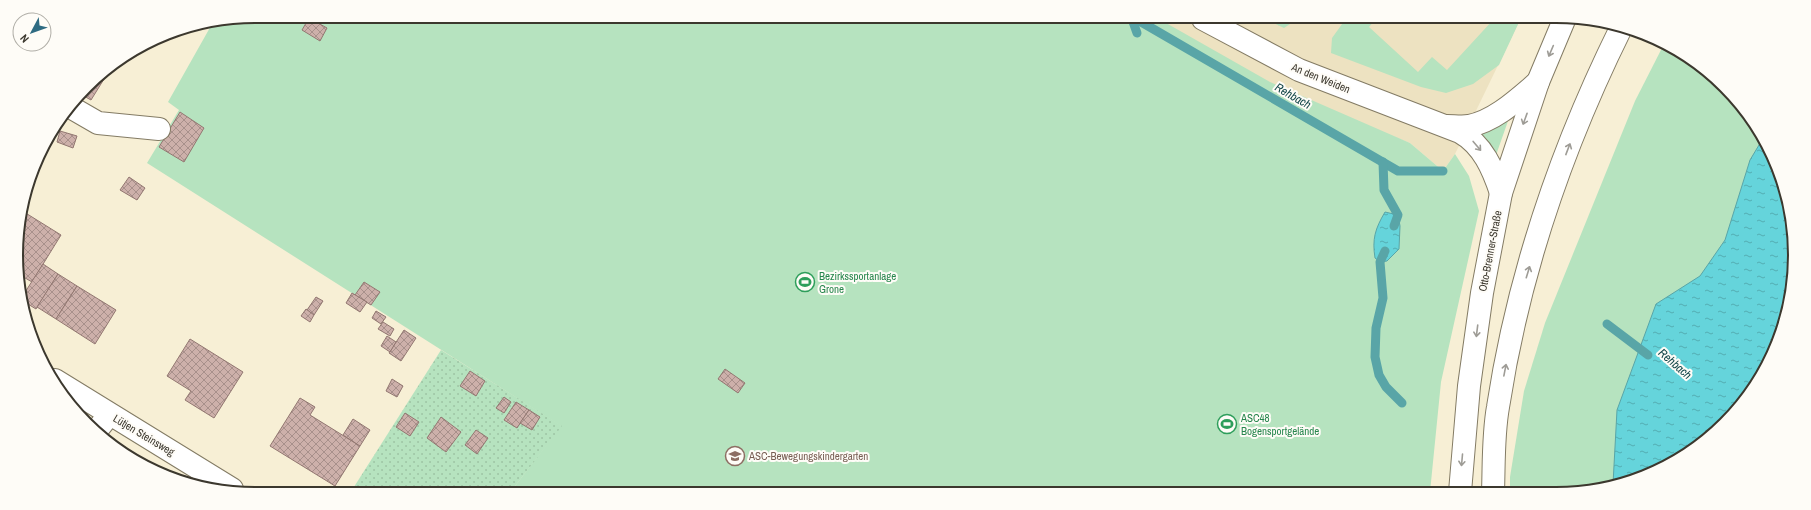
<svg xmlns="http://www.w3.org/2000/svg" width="1811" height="510" viewBox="0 0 1811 510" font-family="'Archivo Narrow',sans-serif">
<defs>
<pattern id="wetland-marsh" width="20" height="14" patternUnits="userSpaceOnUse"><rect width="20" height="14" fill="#b6e3bf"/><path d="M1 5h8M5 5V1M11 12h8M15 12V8" fill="none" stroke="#9dc4a4"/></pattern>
<pattern id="garden-dots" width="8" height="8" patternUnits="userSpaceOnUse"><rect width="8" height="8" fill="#b6e3bf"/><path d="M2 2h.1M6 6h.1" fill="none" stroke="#9dc4a4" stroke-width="1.8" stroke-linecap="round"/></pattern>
<pattern id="water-ripples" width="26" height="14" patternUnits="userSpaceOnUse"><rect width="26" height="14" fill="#65d4db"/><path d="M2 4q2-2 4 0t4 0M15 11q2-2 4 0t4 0" fill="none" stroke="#54adb2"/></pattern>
<pattern id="building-cross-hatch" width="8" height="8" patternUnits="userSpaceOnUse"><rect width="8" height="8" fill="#cdb0aa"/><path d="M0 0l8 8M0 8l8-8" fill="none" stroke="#a8908b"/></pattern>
</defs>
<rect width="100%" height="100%" fill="#f7efd5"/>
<polygon fill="#ede2c1" points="1094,19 1520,20 1455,154 1443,171 1410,143"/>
<g fill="#b6e3bf">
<polygon points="255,16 1159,19 1270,82 1410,143 1443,171 1455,154 1469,176 1479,211 1441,382 1430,492 512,490 561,426 147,163 179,110 168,102 212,24"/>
<polygon points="1345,20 1375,20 1369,27 1418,72 1432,57 1447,70 1493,20 1520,20 1499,65 1473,84 1446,93 1421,87 1331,53 1332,38"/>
<polygon points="1663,46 1689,56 1755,122 1790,208 1790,301 1770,361 1725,424 1661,469 1587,492 1510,492 1510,477 1524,391 1545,323 1635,101"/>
<polygon points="1508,118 1508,121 1495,158 1475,131"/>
<polygon points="112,442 147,464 122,454 111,443"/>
</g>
<polygon fill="url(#wetland-marsh)" points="1265,19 1296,20 1284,28"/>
<polygon fill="url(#garden-dots)" points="441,350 562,426 512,490 352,490"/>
<g fill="url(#water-ripples)" stroke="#59a5a7">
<polygon points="1762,140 1790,208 1790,301 1770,361 1725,424 1661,469 1613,484 1617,410 1656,304 1700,276 1725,240 1750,160"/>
<path d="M 1385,212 L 1398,215 L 1400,226 L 1399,249 L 1387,261 L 1380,262 L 1375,258 C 1372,239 1375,229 1385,212 Z"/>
</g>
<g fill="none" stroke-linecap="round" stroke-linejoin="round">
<g stroke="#59a5a7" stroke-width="9">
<polyline points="1132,19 1137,33"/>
<polyline points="1136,19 1398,171 1443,171"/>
<polyline points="1383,162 1384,190 1398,215 1394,226"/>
<polyline points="1385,251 1380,262 1383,298 1376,328 1375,357 1379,375 1386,387 1402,403"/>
<polyline points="1607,324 1648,355"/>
</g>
</g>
<g fill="url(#building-cross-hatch)" stroke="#927771">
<polygon points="309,18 327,28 320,41 302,30"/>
<polygon points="107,70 109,71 91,100 82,95 97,75"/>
<polygon points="180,112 204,128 184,162 159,147"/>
<polygon points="60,131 77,136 73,148 57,142"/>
<polygon points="129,177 145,188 137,200 120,190"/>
<polygon points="24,212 61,235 32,282 20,275 17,239"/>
<polygon points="43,264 58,274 36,309 23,301 22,297"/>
<polygon points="58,274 77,286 56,319 37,307"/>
<polygon points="364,282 380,292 371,305 355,295"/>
<polygon points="77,286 116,310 95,344 56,319"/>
<polygon points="352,293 367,302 360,312 346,303"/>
<polygon points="316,297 323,301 314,315 307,310"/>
<polygon points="306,309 314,315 310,322 301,316"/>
<polygon points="376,311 386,317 381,324 372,318"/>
<polygon points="383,322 394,329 390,336 378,329"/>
<polygon points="404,330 416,338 401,361 389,353"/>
<polygon points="387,336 396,342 390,352 381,346"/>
<polygon points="190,339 243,372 214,418 185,400 191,391 167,376"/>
<polygon points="725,369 745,383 738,393 718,379"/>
<polygon points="470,371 485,381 476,396 460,386"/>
<polygon points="392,379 403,386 397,397 386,391"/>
<polygon points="504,397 511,402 504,413 496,408"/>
<polygon points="300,398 315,407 310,415 360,446 335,486 270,446"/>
<polygon points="516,402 529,410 517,428 504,420"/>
<polygon points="529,410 540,417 532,430 520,423"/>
<polygon points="405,413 419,422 410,436 396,427"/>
<polygon points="441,417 461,432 446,452 427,438"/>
<polygon points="353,419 370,430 360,446 343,435"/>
<polygon points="476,430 488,438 477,454 465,445"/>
</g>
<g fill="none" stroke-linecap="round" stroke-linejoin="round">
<defs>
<g id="minor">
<path d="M 1203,19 L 1299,70 L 1460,132 C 1483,145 1493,169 1501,193"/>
<polyline points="72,108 98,123 159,129"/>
<path d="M 1447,126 C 1454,126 1462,127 1469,126 C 1495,121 1518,99 1538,82"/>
<polyline points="55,380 232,489"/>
<polyline points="97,430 109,415"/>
</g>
<g id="major">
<polyline points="1460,492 1469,386 1482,293 1501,193 1538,82 1564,20"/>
<path d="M 1493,492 C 1494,464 1493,435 1498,407 C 1518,276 1562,147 1621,28"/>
</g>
</defs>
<use href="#minor" stroke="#837b64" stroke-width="24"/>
<use href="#major" stroke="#837b64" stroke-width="24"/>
<use href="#minor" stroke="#fff" stroke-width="22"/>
<use href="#major" stroke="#fff" stroke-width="22"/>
</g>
<defs><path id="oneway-shaft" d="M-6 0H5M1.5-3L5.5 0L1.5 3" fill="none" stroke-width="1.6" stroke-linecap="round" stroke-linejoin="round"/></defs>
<g stroke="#9e9c96">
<use href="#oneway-shaft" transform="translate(1551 51) rotate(113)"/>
<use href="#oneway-shaft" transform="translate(1525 119) rotate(110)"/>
<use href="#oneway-shaft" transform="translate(1477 146) rotate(50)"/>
<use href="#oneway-shaft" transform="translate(1568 149) rotate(-69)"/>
<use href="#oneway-shaft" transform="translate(1528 272) rotate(-73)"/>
<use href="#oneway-shaft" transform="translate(1477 331) rotate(97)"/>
<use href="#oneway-shaft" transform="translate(1505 370) rotate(-79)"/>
<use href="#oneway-shaft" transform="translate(1462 460) rotate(95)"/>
</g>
<defs>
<symbol id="stadium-ring" viewBox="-11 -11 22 22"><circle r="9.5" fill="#fefcf7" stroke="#2e9e5b" stroke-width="1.5"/><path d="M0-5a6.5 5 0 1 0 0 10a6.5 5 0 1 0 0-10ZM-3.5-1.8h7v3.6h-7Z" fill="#2e9e5b"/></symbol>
<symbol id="school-ring" viewBox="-11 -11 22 22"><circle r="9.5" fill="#fefcf7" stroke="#8d6e63" stroke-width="1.5"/><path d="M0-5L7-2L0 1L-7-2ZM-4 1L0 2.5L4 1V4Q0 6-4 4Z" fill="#8d6e63"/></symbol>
</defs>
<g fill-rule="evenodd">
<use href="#stadium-ring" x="794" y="271" width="22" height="22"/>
<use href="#stadium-ring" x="1216" y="413" width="22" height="22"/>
<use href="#school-ring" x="724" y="445" width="22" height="22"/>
</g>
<g text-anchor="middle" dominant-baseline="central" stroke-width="4" stroke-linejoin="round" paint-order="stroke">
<g font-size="11" fill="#3c382e" stroke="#fefcf7">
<text transform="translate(1321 78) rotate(22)">An den Weiden</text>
<text transform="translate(1490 251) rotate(-79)">Otto-Brenner-Straße</text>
<text transform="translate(144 435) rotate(31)">Lütjen Steinsweg</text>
</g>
<g font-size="11" fill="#27864d" stroke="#fefcf7" text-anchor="start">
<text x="819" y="276">Bezirkssportanlage<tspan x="819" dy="13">Grone</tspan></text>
<text x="1241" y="418">ASC48<tspan x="1241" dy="13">Bogensportgelände</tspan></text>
</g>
<g font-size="11" fill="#785e54" stroke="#fefcf7" text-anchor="start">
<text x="749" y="456">ASC-Bewegungskindergarten</text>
</g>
<g font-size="12" font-style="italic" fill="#124548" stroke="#fefcf7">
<text transform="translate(1293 96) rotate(30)">Rehbach</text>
<text transform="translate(1675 364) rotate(41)">Rehbach</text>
</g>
</g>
<path d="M0 0H1811V510H0ZM255 23H1556A232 232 0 0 1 1788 255V255A232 232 0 0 1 1556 487H255A232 232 0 0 1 23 255V255A232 232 0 0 1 255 23Z" fill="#fefcf7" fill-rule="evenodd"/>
<path fill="none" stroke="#3c382e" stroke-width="2" d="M255 23H1556A232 232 0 0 1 1788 255V255A232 232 0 0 1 1556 487H255A232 232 0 0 1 23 255V255A232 232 0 0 1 255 23Z"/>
<g transform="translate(32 32) rotate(229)"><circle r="19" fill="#fefcf7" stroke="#b0aea7"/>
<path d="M0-3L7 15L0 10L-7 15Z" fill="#2e6b82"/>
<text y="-6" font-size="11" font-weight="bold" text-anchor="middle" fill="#3c382e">N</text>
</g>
</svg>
